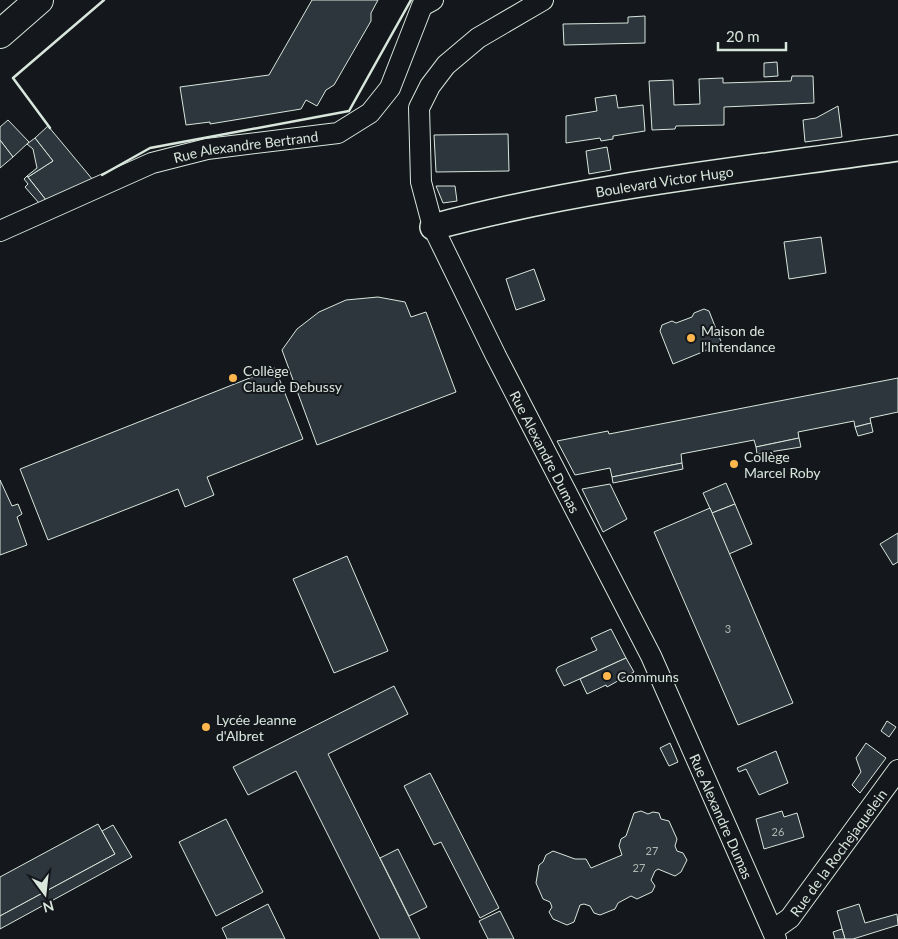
<svg xmlns="http://www.w3.org/2000/svg" width="898" height="939" viewBox="0 0 898 939" font-family="Lato,sans-serif">
<rect width="100%" height="100%" fill="#14181c"/>
<g fill="#2c363c" stroke="#d8e6dc">
<polygon points="312,0 378,0 371,13 371,21 334,85 326,90 317,106 306,100 301,109 210,124 210,122 186,125 180,87 269,75"/>
<polygon points="645,16 645,43 564,45 563,24 628,23 628,17"/>
<polygon points="777,62 778,76 764,77 764,63"/>
<polygon points="792,76 813,76 814,103 724,107 724,125 676,126 675,129 652,130 649,81 673,80 674,105 700,104 699,79 723,78 723,83 791,81"/>
<polygon points="616,95 618,108 643,105 645,131 613,136 613,139 601,141 600,138 566,143 566,116 597,111 595,98"/>
<polygon points="838,106 842,137 805,142 803,120 816,118"/>
<polygon points="8,120 29,142 13,157 0,140 0,127"/>
<polygon points="48,126 93,180 46,200 28,177 53,161 35,138"/>
<polygon points="508,134 509,171 436,172 434,135"/>
<polygon points="35,138 53,161 28,177 27,176 37,168 33,149 27,144"/>
<polygon points="0,140 13,157 0,168"/>
<polygon points="607,147 611,170 589,174 586,151"/>
<polygon points="27,176 46,200 39,203 25,187 28,184 24,179"/>
<polygon points="436,186 455,186 457,201 443,203"/>
<polygon points="821,237 826,273 789,279 784,242"/>
<polygon points="534,269 545,300 516,310 506,279"/>
<polygon points="378,297 405,302 411,317 426,312 456,392 317,445 282,350 297,329 319,312 346,300"/>
<polygon points="704,309 709,311 722,344 673,364 660,331 662,325 672,321 676,323 692,317 694,313"/>
<polygon points="275,368 303,439 207,477 214,495 185,507 178,489 48,540 20,469"/>
<polygon points="898,378 898,412 870,418 871,423 855,427 854,421 798,432 799,438 756,447 754,440 681,454 682,463 612,477 610,468 575,475 557,441 608,431 609,434"/>
<polygon points="871,423 873,432 858,436 855,427"/>
<polygon points="799,438 801,447 757,454 756,447"/>
<polygon points="682,463 683,469 613,483 612,477"/>
<polygon points="0,480 12,506 18,504 22,514 17,517 27,545 0,555"/>
<polygon points="726,483 735,504 712,513 703,493"/>
<polygon points="610,484 627,519 603,532 582,489"/>
<polygon points="735,504 752,544 729,554 712,513"/>
<polygon points="710,508 793,703 738,725 654,532"/>
<polygon points="898,533 898,562 893,565 880,544"/>
<polygon points="347,556 388,651 334,673 293,579"/>
<polygon points="611,629 626,658 564,686 556,670 558,667 597,650 591,638"/>
<polygon points="626,658 634,672 607,687 606,685 587,694 580,679"/>
<polygon points="394,686 408,714 328,754 420,939 380,939 296,771 248,795 233,767"/>
<polygon points="887,721 896,727 889,737 881,731"/>
<polygon points="670,743 678,762 669,766 660,748"/>
<polygon points="866,743 886,758 860,793 852,785 861,772 856,758"/>
<polygon points="776,751 788,783 759,795 746,769 739,772 737,768"/>
<polygon points="430,773 499,908 480,918 441,842 434,845 404,786"/>
<polygon points="641,811 648,814 653,812 659,813 661,819 669,821 677,839 675,846 677,851 683,853 687,860 681,872 675,876 658,869 655,871 651,880 655,886 652,892 637,899 631,896 618,903 615,909 600,915 594,913 590,906 584,904 580,905 574,922 567,925 553,919 549,912 552,907 550,902 543,899 536,883 539,865 543,862 546,855 553,851 575,859 586,859 591,868 622,855 619,846 621,839 626,836 634,813"/>
<polygon points="782,811 784,817 797,813 804,837 764,849 756,819"/>
<polygon points="226,819 263,892 216,916 179,842"/>
<polygon points="98,824 115,854 0,916 0,877"/>
<polygon points="113,825 132,857 0,929 0,916 115,854 102,831"/>
<polygon points="398,849 427,907 409,916 380,858"/>
<polygon points="268,904 285,939 227,939 222,928"/>
<polygon points="859,904 865,923 897,914 898,925 853,939 845,939 837,911"/>
<polygon points="500,911 514,939 488,939 479,921"/>
<polygon points="842,929 845,939 835,939 833,932"/>
</g>
<g fill="none" stroke-linecap="round" stroke-linejoin="round">
<defs>
<g id="minor">
<path id="s1" d="M 543,0 L 478,38 L 446,65 L 430,86 L 419,108 L 421,182 L 433,227 L 496,356 L 651,656 L 776,939"/>
<path id="s2" d="M 0,231 L 152,163 L 207,149 L 338,133 L 370,113 L 390,88 L 422,6 L 433,0"/>
<path id="s3" d="M 773,930 L 790,918 L 898,770"/>
</g>
<g id="tertiary">
<path id="s4" d="M 433,227 C 585,186 743,170 898,148"/>
</g>
<polyline id="secondary" points="0,34 39,0"/>
</defs>
<use href="#minor" stroke="#d8e6dc" stroke-width="22"/>
<use href="#tertiary" stroke="#d8e6dc" stroke-width="28"/>
<use href="#secondary" stroke="#d8e6dc" stroke-width="30"/>
<use href="#minor" stroke="#14181c" stroke-width="20"/>
<use href="#tertiary" stroke="#14181c" stroke-width="25"/>
<use href="#secondary" stroke="#14181c" stroke-width="28"/>
<g stroke="#d8e6dc" stroke-width="2.5">
<polyline points="50,128 13,78 104,0"/>
<polyline points="102,175 150,148 349,111 411,0"/>
</g>
</g>
<g fill="#ffb74d" stroke="#14181c" stroke-width="2">
<circle cx="691" cy="338" r="5"/>
<circle cx="233" cy="378" r="5"/>
<circle cx="734" cy="464" r="5"/>
<circle cx="607" cy="676" r="5"/>
<circle cx="206" cy="727" r="5"/>
</g>
<g text-anchor="middle" dominant-baseline="central" stroke-width="4" stroke-linejoin="round" paint-order="stroke">
<g font-size="11" fill="#adbab4">
<text x="728" y="628">3</text>
<text x="778" y="831">26</text>
<text x="652" y="850">27</text>
<text x="639" y="867">27</text>
</g>
<g font-size="14" fill="#d8e6dc" stroke="#14181c">
<text stroke="none"><textPath href="#s2" startOffset="262">Rue Alexandre Bertrand</textPath></text>
<text stroke="none"><textPath href="#s4" startOffset="236">Boulevard Victor Hugo</textPath></text>
<text stroke="none"><textPath href="#s1" startOffset="540">Rue Alexandre Dumas</textPath></text>
<text stroke="none"><textPath href="#s1" startOffset="945">Rue Alexandre Dumas</textPath></text>
<text stroke="none"><textPath href="#s3" startOffset="102">Rue de la Rochejaquelein</textPath></text>
</g>
<g font-size="14" fill="#d8e6dc" stroke="#14181c" text-anchor="start">
<text x="701" y="330">Maison de<tspan x="701" dy="16">l'Intendance</tspan></text>
<text x="243" y="370">Collège<tspan x="243" dy="16">Claude Debussy</tspan></text>
<text x="744" y="456">Collège<tspan x="744" dy="16">Marcel Roby</tspan></text>
<text x="617" y="676">Communs</text>
<text x="216" y="719">Lycée Jeanne<tspan x="216" dy="16">d'Albret</tspan></text>
</g>
</g>
<g transform="translate(45 894) rotate(165)" stroke="#14181c" stroke-width="4" paint-order="stroke">
<path d="M0-4L9 19L0 12L-9 19Z" fill="#d8e6dc"/>
<text y="-8" font-size="14" font-weight="bold" text-anchor="middle" fill="#d8e6dc">N</text>
</g>
<path d="M718 42v8h68v-8" fill="none" stroke="#d8e6dc" stroke-width="2.5"/>
<text x="726" y="42" font-size="15" fill="#d8e6dc" stroke="#14181c" stroke-width="4" paint-order="stroke">20 m</text>
</svg>
